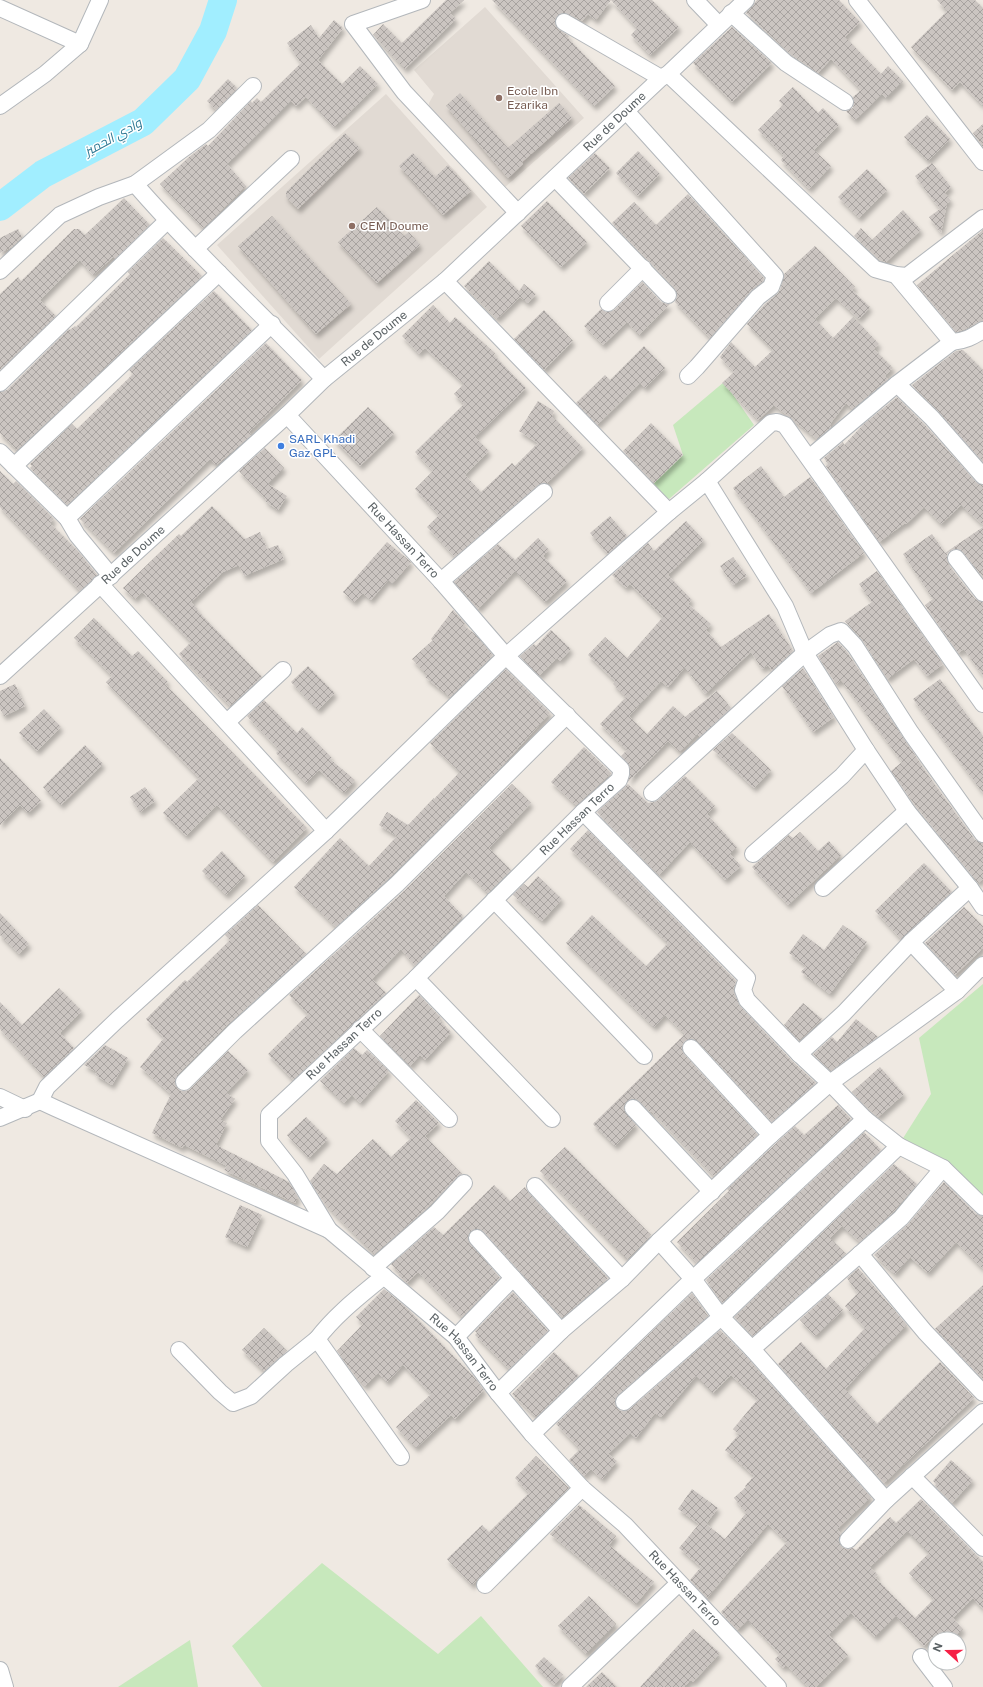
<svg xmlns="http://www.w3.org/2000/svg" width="983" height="1687" viewBox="0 0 983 1687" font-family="'Public Sans',Cairo,sans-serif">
<defs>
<pattern id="building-cross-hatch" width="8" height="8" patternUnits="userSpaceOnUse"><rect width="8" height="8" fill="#cbc5c1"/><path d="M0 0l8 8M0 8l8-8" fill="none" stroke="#a8a3a0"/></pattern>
<filter id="shadow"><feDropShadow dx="2.5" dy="4.5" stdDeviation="2" flood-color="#0004"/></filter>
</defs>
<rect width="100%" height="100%" fill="#efe9e2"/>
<g fill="#e1dad3">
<polygon points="485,7 584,118 503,189 428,113 429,103 434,94 414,70"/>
<polygon points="386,94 487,207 319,359 217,245"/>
</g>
<g fill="#c7e8bc">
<polygon points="724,382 754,425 669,499 652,485 683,455 673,425"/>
<polygon points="983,984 983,1214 955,1187 900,1143 931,1094 919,1038"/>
<polygon points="322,1563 438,1654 481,1616 543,1687 262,1687 232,1646"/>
<polygon points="190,1640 198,1687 118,1687"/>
</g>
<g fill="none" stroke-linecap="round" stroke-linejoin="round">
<polyline stroke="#a1eeff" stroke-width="28" points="0,207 43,174 143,122 187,79 213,31 223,0"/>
</g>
<g fill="url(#building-cross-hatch)" fill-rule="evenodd" filter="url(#shadow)">
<polygon points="446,0 464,0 450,13 456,19 405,69 373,35 383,24 402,43"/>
<polygon points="492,0 652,0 679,27 650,55 631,35 637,28 611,0 596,20 588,14 582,21 568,14 564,13 559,14 555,22 556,27 569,36 568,38 615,86 594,106"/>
<polygon points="757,0 839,0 860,22 845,37 881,74 888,66 903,81 886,98 882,94 855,120 846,111 853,108 854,102 853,97 861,90 831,59 818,73 792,55 746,13"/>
<polygon points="937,0 975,0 983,8 983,106 960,82 952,90 911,47 947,11"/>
<polygon points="334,20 343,28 318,60 342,84 360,66 378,84 334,127 306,97 296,106 291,101 227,164 246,186 203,228 160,184 189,157 206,144 208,146 251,101 252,103 257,98 261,102 301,63 287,43 311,25 319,38"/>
<polygon points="732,27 772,63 732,102 693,63"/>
<polygon points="228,79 237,88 216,110 207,101"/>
<polygon points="793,87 818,113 823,108 839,125 814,150 831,166 809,189 781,160 784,156 758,130 783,105 779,101"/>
<polygon points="460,93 508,148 559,103 572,118 522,162 523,164 508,178 446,106"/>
<polygon points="927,115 950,139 928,161 904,137"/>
<polygon points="983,124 983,147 973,133"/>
<polygon points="345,133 360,148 298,209 286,197 286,192"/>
<polygon points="638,151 660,174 638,196 616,173"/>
<polygon points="413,153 435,177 448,165 471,191 443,215 399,166"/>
<polygon points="595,153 610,168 584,194 568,178"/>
<polygon points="932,163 951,187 945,193 951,201 947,203 941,233 929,217 940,209 915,176"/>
<polygon points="867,169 887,190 859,218 838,197"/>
<polygon points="688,194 764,278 763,281 751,291 710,338 675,302 677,297 675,288 612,223 634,202 656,225"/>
<polygon points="124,198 150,225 115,259 113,257 93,275 80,260 40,300 56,316 0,370 0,294 18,277 21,281 74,229 79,229 85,235"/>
<polygon points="547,201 587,242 561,267 521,226"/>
<polygon points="377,207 404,236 409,232 420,245 377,283 338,242"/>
<polygon points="903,210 921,230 886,262 880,260 854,236 861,228 872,240"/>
<polygon points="272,216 351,304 316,334 238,246"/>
<polygon points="18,229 22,237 12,247 0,253 0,238"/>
<polygon points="983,230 983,320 965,329 956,332 917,285"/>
<polygon points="163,238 202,276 17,450 0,433 0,392 7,390 69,329 70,330 75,326 76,327 130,274 128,272"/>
<polygon points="815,246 855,287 852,290 870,307 859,319 836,298 815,319 833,338 853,317 879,344 874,349 893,368 885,376 888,379 852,409 846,403 830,424 831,427 817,439 774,405 758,420 722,383 734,372 720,357 731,342 755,367 773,350 747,324 765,304 777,294 780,290 784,274"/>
<polygon points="489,261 519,291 524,284 536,294 528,303 520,297 497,319 464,286"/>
<polygon points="642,282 661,302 666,304 670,304 639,335 627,322 603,345 584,326 601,309 606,312 614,310"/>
<polygon points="214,291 252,330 67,505 30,468 32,466 30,464 72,424 77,429 133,374 129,370"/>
<polygon points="433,305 450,323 455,317 495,353 494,355 526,388 475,437 489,451 465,475 481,492 512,463 515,466 538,443 519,431 538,401 554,411 552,416 583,448 547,483 543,483 538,485 455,557 427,527 439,515 415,489 433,471 415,452 464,404 454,394 464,384 425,348 419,354 402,336"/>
<polygon points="544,310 573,341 544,370 514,339"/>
<polygon points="266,343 302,380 249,432 251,435 216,465 210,459 114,553 80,519"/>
<polygon points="644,346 665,368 645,388 640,383 597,425 576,403 605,375 610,380"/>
<polygon points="963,350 983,370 983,462 939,412 912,385 956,351"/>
<polygon points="897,397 925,425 976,482 983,485 983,525 961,505 941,524 924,507 906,524 905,523 879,542 826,466 828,464 824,458 843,442 844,445 865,423"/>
<polygon points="368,407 394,433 360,466 334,440"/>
<polygon points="651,423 683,455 654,483 623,451"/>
<polygon points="265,448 284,468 268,484 287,496 278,510 265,501 266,499 239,471"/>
<polygon points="761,466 784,497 810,477 864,553 811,593 733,488"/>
<polygon points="0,471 13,484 16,481 54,519 50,523 78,551 97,575 80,591 0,507"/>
<polygon points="212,506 245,539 260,532 267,549 278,545 284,559 244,576 239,565 223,572 191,602 198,609 197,610 262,677 230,706 179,654 191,642 142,592 135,599 123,588 179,534 181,536"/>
<polygon points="610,516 627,536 608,554 590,533"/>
<polygon points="686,521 704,540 668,575 692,600 688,604 711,624 706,630 721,647 769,614 793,651 772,671 768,665 762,669 751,652 705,694 685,667 668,687 661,681 629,716 647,734 673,706 685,717 717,691 731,708 700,737 697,734 680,752 668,741 628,782 630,774 630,766 621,756 627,750 600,724 626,697 613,684 615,681 588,655 605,637 627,658 663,617 630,584 626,588 612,575 648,543 654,551"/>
<polygon points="983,527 983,577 960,549 955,549 951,550 947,554 947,559 948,564 975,599 983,602 983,676 964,649 958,653 925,605 933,599 903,554 932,534 945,553"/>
<polygon points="538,538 549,550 543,556 567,581 545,602 515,571 478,609 454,582 498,544 515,560"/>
<polygon points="387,542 411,562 392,584 388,580 371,600 363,593 354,602 343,592"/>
<polygon points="733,557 747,576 733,585 720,566"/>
<polygon points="877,571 943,664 927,676 914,659 887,679 863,641 845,621 872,602 859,584"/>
<polygon points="453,610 465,623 463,625 476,635 493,655 450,697 425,677 427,675 412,659 433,640 431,639"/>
<polygon points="94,618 132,656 138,651 168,682 165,684 307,828 273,862 217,805 186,836 163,813 199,778 106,682 112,676 74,638"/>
<polygon points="551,630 571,649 560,661 557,658 539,676 520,656 534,644 536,646"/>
<polygon points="838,642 847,652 928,775 975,840 983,843 983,879 978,883 915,805 891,771 902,762 841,680 836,684 818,656"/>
<polygon points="308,666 335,693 318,710 291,682"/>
<polygon points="803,668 834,717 813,732 782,686"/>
<polygon points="506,669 550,713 498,770 390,877 336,927 294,887 340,838 369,866 397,836 379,825 387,812 408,825 434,798 434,799 460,772 430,743"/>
<polygon points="940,679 983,736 983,793 913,699"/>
<polygon points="15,684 25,706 4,716 0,709 0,691"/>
<polygon points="264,700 297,733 302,727 332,758 330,759 355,780 344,793 319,770 306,783 276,753 279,750 247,716"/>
<polygon points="44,709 61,727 37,751 19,733"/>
<polygon points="732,733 771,770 754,788 713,750"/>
<polygon points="85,745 103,764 61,805 43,787"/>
<polygon points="584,747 611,773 576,805 551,782"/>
<polygon points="0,758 41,801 28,813 20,805 0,825"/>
<polygon points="685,776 715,806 707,814 737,847 730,854 741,866 725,880 690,842 659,875 597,812 628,784 648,803 654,802 658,800"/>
<polygon points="512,784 531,803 489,848 511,870 488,893 466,872 444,896 463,916 415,966 401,949 372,979 386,993 293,1080 268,1054 308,1014 289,995 404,891"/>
<polygon points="145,787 155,801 140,812 130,797"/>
<polygon points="588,830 736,981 733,991 740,1006 792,1061 816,1083 772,1122 698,1042 693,1039 685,1041 682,1046 684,1054 758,1135 714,1176 651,1111 650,1112 636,1099 631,1099 627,1101 624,1105 624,1110 636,1125 615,1146 593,1124 685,1034 665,1015 654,1027 566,943 592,915 646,966 668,943 570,849"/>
<polygon points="800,832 818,851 829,841 841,855 788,905 752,867 789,835 793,838"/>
<polygon points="222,851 245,876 226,895 202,871"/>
<polygon points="924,863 952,892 901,939 875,911"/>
<polygon points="538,876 562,899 542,921 513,895 524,884 528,887"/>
<polygon points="258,905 306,954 228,1024 177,1075 175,1084 177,1088 181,1091 186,1091 190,1089 228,1051 248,1070 226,1093 235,1099 220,1120 227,1123 216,1145 289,1182 298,1197 295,1203 224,1170 227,1166 184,1145 182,1148 152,1133 171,1094 140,1067 164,1038 146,1019 185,980 187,982 230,940 225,935"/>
<polygon points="964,907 983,926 983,948 955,975 925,943"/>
<polygon points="0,913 29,944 19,954 0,935"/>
<polygon points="843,925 867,942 830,994 801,972 806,966 789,953 803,934 824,950"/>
<polygon points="59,988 82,1011 60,1033 74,1048 44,1077 0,1029 0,1002 22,1025"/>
<polygon points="419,995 441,1018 439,1020 451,1032 425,1060 420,1055 410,1066 380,1036"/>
<polygon points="803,1003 822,1019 799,1041 784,1025"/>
<polygon points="856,1019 878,1037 831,1071 813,1054 832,1037 837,1042"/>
<polygon points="105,1045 128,1058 112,1085 95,1075 97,1072 84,1065"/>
<polygon points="354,1048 362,1055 367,1050 389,1071 360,1103 352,1095 344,1103 320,1081"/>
<polygon points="880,1067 904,1094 878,1117 852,1092"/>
<polygon points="416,1100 439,1123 425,1136 462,1174 457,1177 427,1208 374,1254 325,1204 310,1181 324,1164 337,1174 373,1139 391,1157 411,1138 395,1121"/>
<polygon points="838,1105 851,1119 697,1263 677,1242 729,1191 727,1189 795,1126 804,1135"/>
<polygon points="306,1117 328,1139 309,1158 287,1135"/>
<polygon points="864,1132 881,1150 722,1303 706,1280"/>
<polygon points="565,1147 651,1235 627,1259 540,1171"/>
<polygon points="894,1164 917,1184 894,1211 860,1242 842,1226 830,1238 846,1254 753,1336 734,1317"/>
<polygon points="944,1182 976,1214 983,1216 983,1269 956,1242 928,1273 910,1257 895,1274 874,1255 908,1224"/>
<polygon points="494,1185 510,1201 525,1187 528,1192 608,1278 562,1318 484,1232 480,1229 475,1229 470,1231 468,1235 468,1240 500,1278 462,1317 418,1272 407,1283 398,1275 400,1273 391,1264 434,1227 443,1235"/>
<polygon points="240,1205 262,1215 247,1247 225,1237"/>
<polygon points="858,1268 907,1325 884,1347 845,1389 877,1424 940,1362 974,1398 884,1483 778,1364 801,1342 826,1369 865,1328 845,1306 858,1293 847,1278"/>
<polygon points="983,1285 983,1379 935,1329"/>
<polygon points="384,1289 407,1308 474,1377 484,1390 455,1419 451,1415 416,1448 396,1427 431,1394 403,1365 387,1382 378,1373 365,1386 356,1377 337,1351 363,1324 356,1317"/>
<polygon points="513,1292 548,1331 509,1369 475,1335 477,1333 475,1331"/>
<path d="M 692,1293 L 708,1316 L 618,1395 L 615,1399 L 617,1408 L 621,1411 L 630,1409 L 720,1330 L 745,1355 L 871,1497 L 837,1529 L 841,1534 L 839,1542 L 842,1547 L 846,1549 L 853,1548 L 856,1550 L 890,1517 L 896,1523 L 921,1499 L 983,1562 L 983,1609 L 973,1598 L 953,1618 L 963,1629 L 953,1639 L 931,1639 L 924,1646 L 896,1616 L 875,1637 L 851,1613 L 829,1635 L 848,1655 L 816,1687 L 808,1687 L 786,1665 L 783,1668 L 775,1659 L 780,1654 L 748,1620 L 737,1630 L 721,1612 L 787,1542 L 768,1524 L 707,1598 L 690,1580 L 701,1567 L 679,1548 L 699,1524 L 678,1509 L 692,1489 L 718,1508 L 706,1524 L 725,1539 L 746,1513 L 734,1498 L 746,1487 L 745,1486 L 754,1476 L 725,1450 L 739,1434 L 733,1429 L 758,1399 L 731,1375 L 713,1393 L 696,1376 L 661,1417 L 655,1413 L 636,1438 L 630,1433 L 608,1454 L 617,1461 L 602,1479 L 591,1469 L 584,1476 L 569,1460 L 580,1449 L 556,1424 ZM 907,1531 L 929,1553 L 909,1573 L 934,1599 L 915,1618 L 875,1577 L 878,1575 L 870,1567 Z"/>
<polygon points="828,1294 843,1310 815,1336 800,1320"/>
<polygon points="264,1328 287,1351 264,1371 242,1350"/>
<polygon points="554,1352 579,1376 536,1417 512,1394"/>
<polygon points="536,1456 569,1488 472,1585 447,1559 482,1525 489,1532 529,1493 515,1478"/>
<polygon points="951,1460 973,1480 952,1503 935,1486 936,1484 933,1481"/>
<polygon points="579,1505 583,1508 582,1510 584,1509 616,1536 609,1545 654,1582 636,1604 550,1534"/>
<polygon points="589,1596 616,1624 586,1654 558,1626"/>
<polygon points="693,1629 720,1653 693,1682 691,1680 684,1687 640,1687"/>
<polygon points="544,1657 563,1675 554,1685 535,1666"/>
<polygon points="602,1672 617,1687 586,1687"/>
</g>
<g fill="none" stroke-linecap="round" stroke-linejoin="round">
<defs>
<g id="minor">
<polyline points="422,0 353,24 404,92 518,213"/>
<polyline points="695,0 719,25"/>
<polyline points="857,0 983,162"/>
<polyline points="0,8 80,44"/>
<polyline points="731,13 786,63 845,102"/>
<polyline points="564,22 661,78"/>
<polyline points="668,74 875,269 896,275 907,276 983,218"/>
<polyline points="0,106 45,74 80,44 100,0"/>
<polyline points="626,111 775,276 771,287 758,297 697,367 688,376"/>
<polyline points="555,178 668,295"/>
<path d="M 135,184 C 194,252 261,313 324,379"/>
<polyline points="195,249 291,159"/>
<polyline points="0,271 60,215 99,197 135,184 209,130 253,86"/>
<path d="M 896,275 L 952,342 C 965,341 972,337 983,330"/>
<polyline points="445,281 669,512"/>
<polyline points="608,303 643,268"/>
<polyline points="0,383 167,221"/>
<polyline points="897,384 932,418 983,476"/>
<path id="s1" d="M 287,415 L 441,581 L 506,656 L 621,769 L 621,774 L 619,780 L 583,812 L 416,978 L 269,1115 L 269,1141 L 295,1174 L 329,1230 L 456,1337 L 498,1393 L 532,1434 L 582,1488 L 625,1525 L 778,1687"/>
<polyline points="0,452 67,518 77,535 111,576"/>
<polyline points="809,458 897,384 952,342"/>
<polyline points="14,466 219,273"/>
<polyline points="707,481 771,423 777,422 785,425 983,704"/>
<polyline points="67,518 272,324"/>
<polyline points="956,558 983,593"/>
<polyline points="441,581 544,492"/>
<polyline points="100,584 326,831"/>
<path id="s2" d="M 0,676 L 287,415 L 324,379 L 445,281 L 661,78 L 668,74 L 746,0"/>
<polyline points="227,722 283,670"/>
<polyline points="652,793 805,653 830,635 841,631 855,646 911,733 983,834"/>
<polyline points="753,854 842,776 866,750"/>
<polyline points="823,888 907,811"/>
<polyline points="494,900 644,1056"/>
<polyline points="416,978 552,1119"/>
<polyline points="957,991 983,965"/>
<polyline points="360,1029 449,1119"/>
<polyline points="691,1048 771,1135"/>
<polyline points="799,1054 844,1013 911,942 970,888"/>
<polyline points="184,1082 235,1031 397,884 567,715"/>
<polyline points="0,1097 25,1109"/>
<polyline points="633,1108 712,1192"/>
<polyline points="0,1118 40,1101"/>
<polyline points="865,1119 899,1146 943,1168 983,1207"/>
<polyline points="535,1186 622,1279"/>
<polyline points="329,1230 55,1108 40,1101 47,1087 117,1020 326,831 506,656 669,512 707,481 785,606 805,653 866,750 907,811 970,888 983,907"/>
<polyline points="477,1238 561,1331"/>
<polyline points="659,1241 693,1279 721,1317 752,1349 886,1500"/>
<polyline points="860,1254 925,1332 983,1393"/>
<polyline points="373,1268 437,1212 464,1183"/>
<path d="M 384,1276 C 360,1296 336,1314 317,1339 L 401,1457"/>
<polyline points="456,1337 513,1278"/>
<polyline points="752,1349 901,1218 943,1168"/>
<polyline points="179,1350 220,1392 233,1403 251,1396 286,1364 317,1339"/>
<polyline points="498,1393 561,1331 622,1279 659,1241 771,1135 830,1083 799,1054 747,1000 743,990 747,978 583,812"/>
<polyline points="624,1402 721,1317 899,1146"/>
<polyline points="532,1434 693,1279 865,1119 830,1083 957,991 911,942"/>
<polyline points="912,1476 983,1548"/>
<polyline points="848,1540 886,1500 983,1412"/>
<polyline points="485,1585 582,1488"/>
<polyline points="921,1657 944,1687"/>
<polyline points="0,1670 5,1687"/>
<polyline points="570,1687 679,1583"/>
</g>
</defs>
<use href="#minor" stroke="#b3b7bb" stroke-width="18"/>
<use href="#minor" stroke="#fff" stroke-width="16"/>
</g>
<g fill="#8d6e63" stroke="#fff" stroke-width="1.5">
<circle cx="499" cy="98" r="4"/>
<circle cx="352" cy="226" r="4"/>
</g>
<circle fill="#3f7fe0" stroke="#fff" stroke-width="1.5" cx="281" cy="446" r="4"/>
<g text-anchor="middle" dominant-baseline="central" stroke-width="3" stroke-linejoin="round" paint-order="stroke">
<g font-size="12" fill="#785e54" stroke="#fff" text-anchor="start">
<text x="507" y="91">Ecole Ibn<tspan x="507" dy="14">Ezarika</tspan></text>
<text x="360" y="226">CEM Doume</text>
</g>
<g font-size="12" fill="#5a6164" stroke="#fff">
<text stroke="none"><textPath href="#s2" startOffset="828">Rue de Doume</textPath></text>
<text stroke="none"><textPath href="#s2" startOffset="504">Rue de Doume</textPath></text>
<text stroke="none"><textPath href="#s1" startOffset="171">Rue Hassan Terro</textPath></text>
<text stroke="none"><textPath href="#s2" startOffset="180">Rue de Doume</textPath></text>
<text transform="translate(577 819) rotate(-44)">Rue Hassan Terro</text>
<text transform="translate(344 1044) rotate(-43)">Rue Hassan Terro</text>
<text stroke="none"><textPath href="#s1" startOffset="1299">Rue Hassan Terro</textPath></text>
<text stroke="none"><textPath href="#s1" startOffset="1623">Rue Hassan Terro</textPath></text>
</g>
<g font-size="12" fill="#366cbe" stroke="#fff" text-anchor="start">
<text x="289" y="439">SARL Khadi<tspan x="289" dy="14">Gaz GPL</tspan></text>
</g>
<g font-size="13" font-style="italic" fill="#2e7994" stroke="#fff">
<text transform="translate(113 137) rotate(-29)">وادي الحميز</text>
</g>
</g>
<g transform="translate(947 1651) rotate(291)"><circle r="19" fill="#ffffff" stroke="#bdc0c1"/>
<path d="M0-3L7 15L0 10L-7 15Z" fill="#f62045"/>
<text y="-6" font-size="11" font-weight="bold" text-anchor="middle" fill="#5a6164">N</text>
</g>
</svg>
